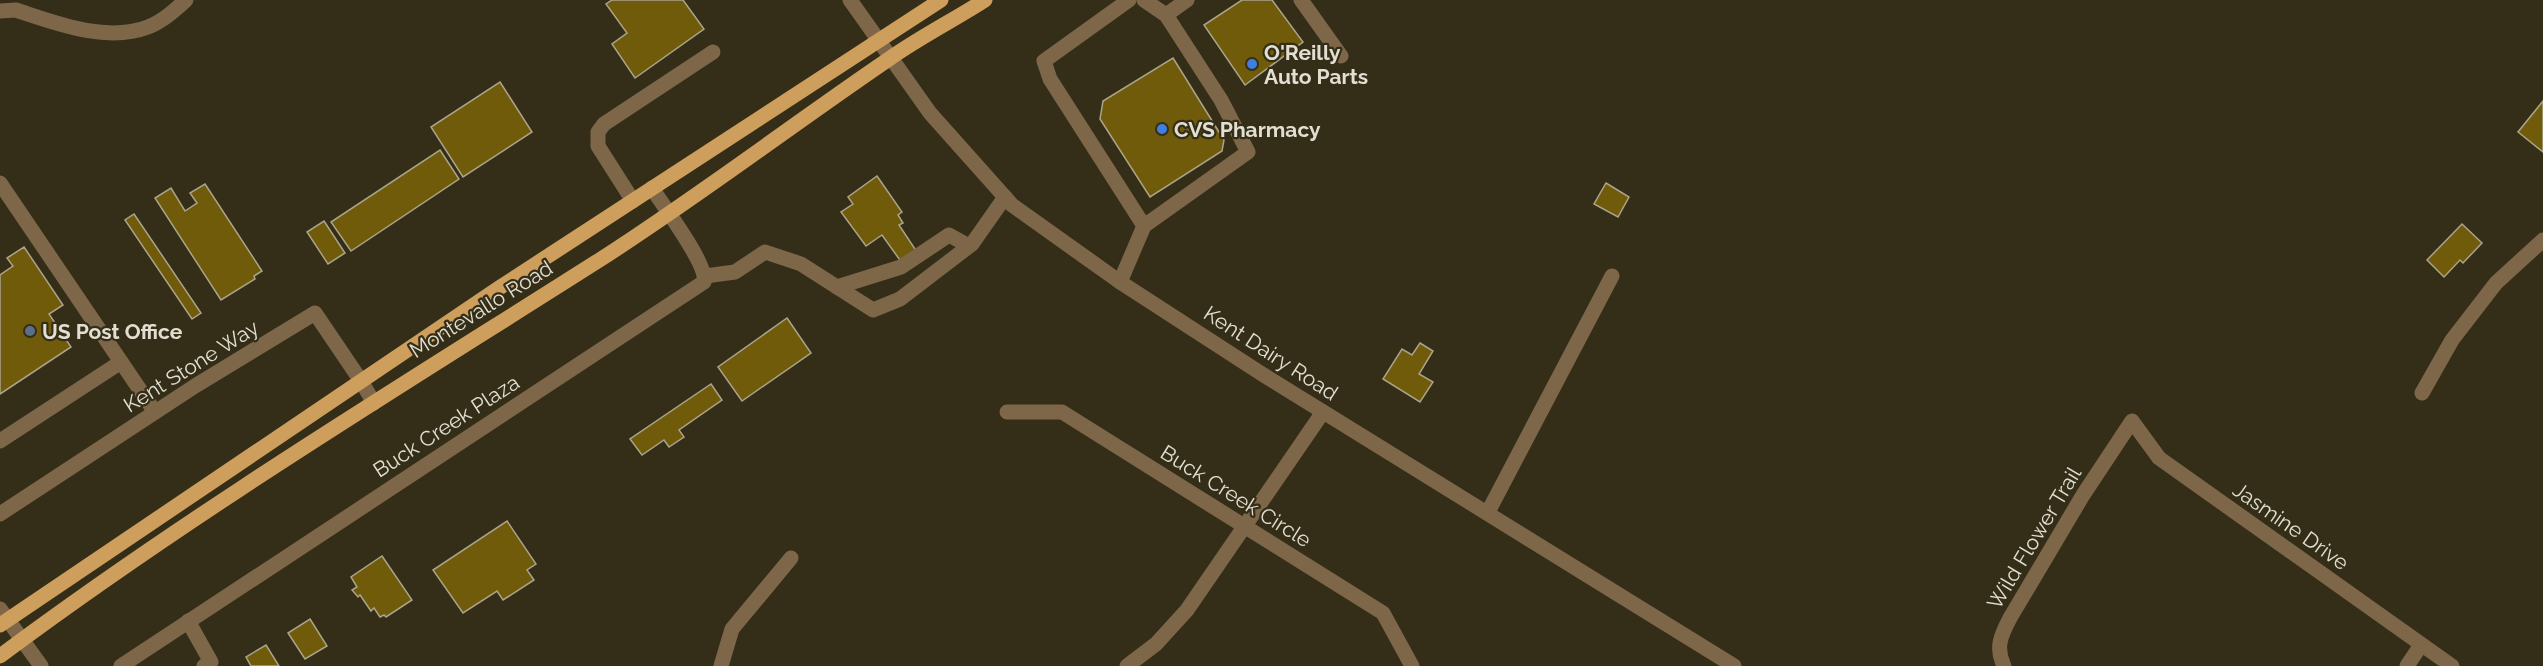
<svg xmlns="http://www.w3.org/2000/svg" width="2543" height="666" viewBox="0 0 2543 666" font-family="Raleway,sans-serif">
<rect width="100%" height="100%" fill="#342e18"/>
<g fill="#6f5b09" stroke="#aba48b" stroke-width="1.5">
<polygon points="612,0 683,0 704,29 635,78 612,44 627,33 606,4"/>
<polygon points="1242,0 1272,0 1303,42 1245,85 1204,25"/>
<polygon points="1173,58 1224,140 1222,151 1150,197 1100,119 1103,101"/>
<polygon points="500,82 532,132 463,177 431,127"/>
<polygon points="2543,101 2543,152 2518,132"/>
<polygon points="440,150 459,179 351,251 331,222"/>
<polygon points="877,176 902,212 898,215 903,223 899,225 917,252 902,263 882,235 866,246 841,212 853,204 848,197"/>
<polygon points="1606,183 1629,197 1618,217 1594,204"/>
<polygon points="205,184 262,271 254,276 255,279 221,300 155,198 171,188 185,211 197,203 190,193"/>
<polygon points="134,214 201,313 192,319 125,220"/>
<polygon points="324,221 345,253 328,264 307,232"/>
<polygon points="2462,224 2482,243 2463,263 2460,260 2444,277 2427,260"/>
<polygon points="24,247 63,305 49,314 71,347 0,394 0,275 13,266 7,258"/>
<polygon points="787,318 811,353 742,401 718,367"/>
<polygon points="1420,343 1433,351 1419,374 1433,382 1420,402 1383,379 1402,349 1412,355"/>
<polygon points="711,384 722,400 679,430 684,437 669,447 664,440 642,455 630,439"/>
<polygon points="507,521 536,564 527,570 534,580 503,600 497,591 463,613 433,570"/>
<polygon points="382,556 412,600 386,617 384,615 380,617 374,608 371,611 360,595 358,597 352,590 357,587 351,577"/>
<polygon points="310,619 327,646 305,659 288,633"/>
<polygon points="266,645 279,666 251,666 246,657"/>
</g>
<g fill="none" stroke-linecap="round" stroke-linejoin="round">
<g stroke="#7e6749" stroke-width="15">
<polyline points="850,0 930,113 1012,205 1120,282 1262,374 1734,666"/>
<polyline points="1129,0 1044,61 1050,79 1144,226"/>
<polyline points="1301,0 1341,56"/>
<path d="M 0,11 L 16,10 C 56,23 106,43 148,27 C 163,21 175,10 186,0"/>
<polyline points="1166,15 1187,0"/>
<polyline points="0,183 155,412"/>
<polyline points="633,201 598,146 598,132 604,124 713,52"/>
<polyline points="705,276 735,272 765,252 801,264 873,310 900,299 972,244 1005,197"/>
<polyline points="1120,282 1144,226 1248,152 1221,100 1166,15 1144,0"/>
<polyline points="837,287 901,267 949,235 969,246"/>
<polyline points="2422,393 2452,340 2496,283 2543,240"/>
<polyline points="1007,412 1062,412 1383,613 1412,666"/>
<polyline points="0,441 121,362"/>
<polyline points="1488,512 1612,276"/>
<polyline points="0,514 195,386 315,313 361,381 374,403"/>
<polyline points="0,609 41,666"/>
<polyline points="188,621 211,662 204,666"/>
<path d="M 121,666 L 704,282 C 708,264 663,206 652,188"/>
<polyline points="721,666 732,629 791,558"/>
<polyline points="1127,666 1156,644 1187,610 1323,412"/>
<path d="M 2004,666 C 1995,648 2001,635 2010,618 L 2083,495 L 2132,421 L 2159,458 L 2452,666"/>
<polyline points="2407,666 2421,645"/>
</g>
<g stroke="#ce9e5d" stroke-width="15">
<polyline points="0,625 499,288 941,0"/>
<path d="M 0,656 C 192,513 398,388 601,259 C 699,196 792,125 889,59 C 920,37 954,20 985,0"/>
</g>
</g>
<g fill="#3f7fe0" stroke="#342e18" stroke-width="2">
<circle cx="1252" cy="64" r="6"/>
<circle cx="1162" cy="129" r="6"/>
</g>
<circle fill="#5c6f8a" stroke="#342e18" stroke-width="2" cx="30" cy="331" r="6"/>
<g text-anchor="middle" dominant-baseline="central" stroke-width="4.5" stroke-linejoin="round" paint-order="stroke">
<g font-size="21" font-weight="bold" fill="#e2dfd2" stroke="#342e18" text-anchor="start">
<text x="1264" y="52">O'Reilly<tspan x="1264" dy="24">Auto Parts</tspan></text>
<text x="1174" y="129">CVS Pharmacy</text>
<text x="42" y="331">US Post Office</text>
</g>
<g font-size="21" fill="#e2dfd2" stroke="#342e18">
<text transform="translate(481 309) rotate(-32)">Montevallo Road</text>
<text transform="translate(1271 353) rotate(33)">Kent Dairy Road</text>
<text transform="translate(191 366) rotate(-32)">Kent Stone Way</text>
<text transform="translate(446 426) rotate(-33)">Buck Creek Plaza</text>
<text transform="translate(1236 496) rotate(32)">Buck Creek Circle</text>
<text transform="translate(2291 526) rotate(35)">Jasmine Drive</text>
<text transform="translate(2034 538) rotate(-59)">Wild Flower Trail</text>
</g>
</g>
</svg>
